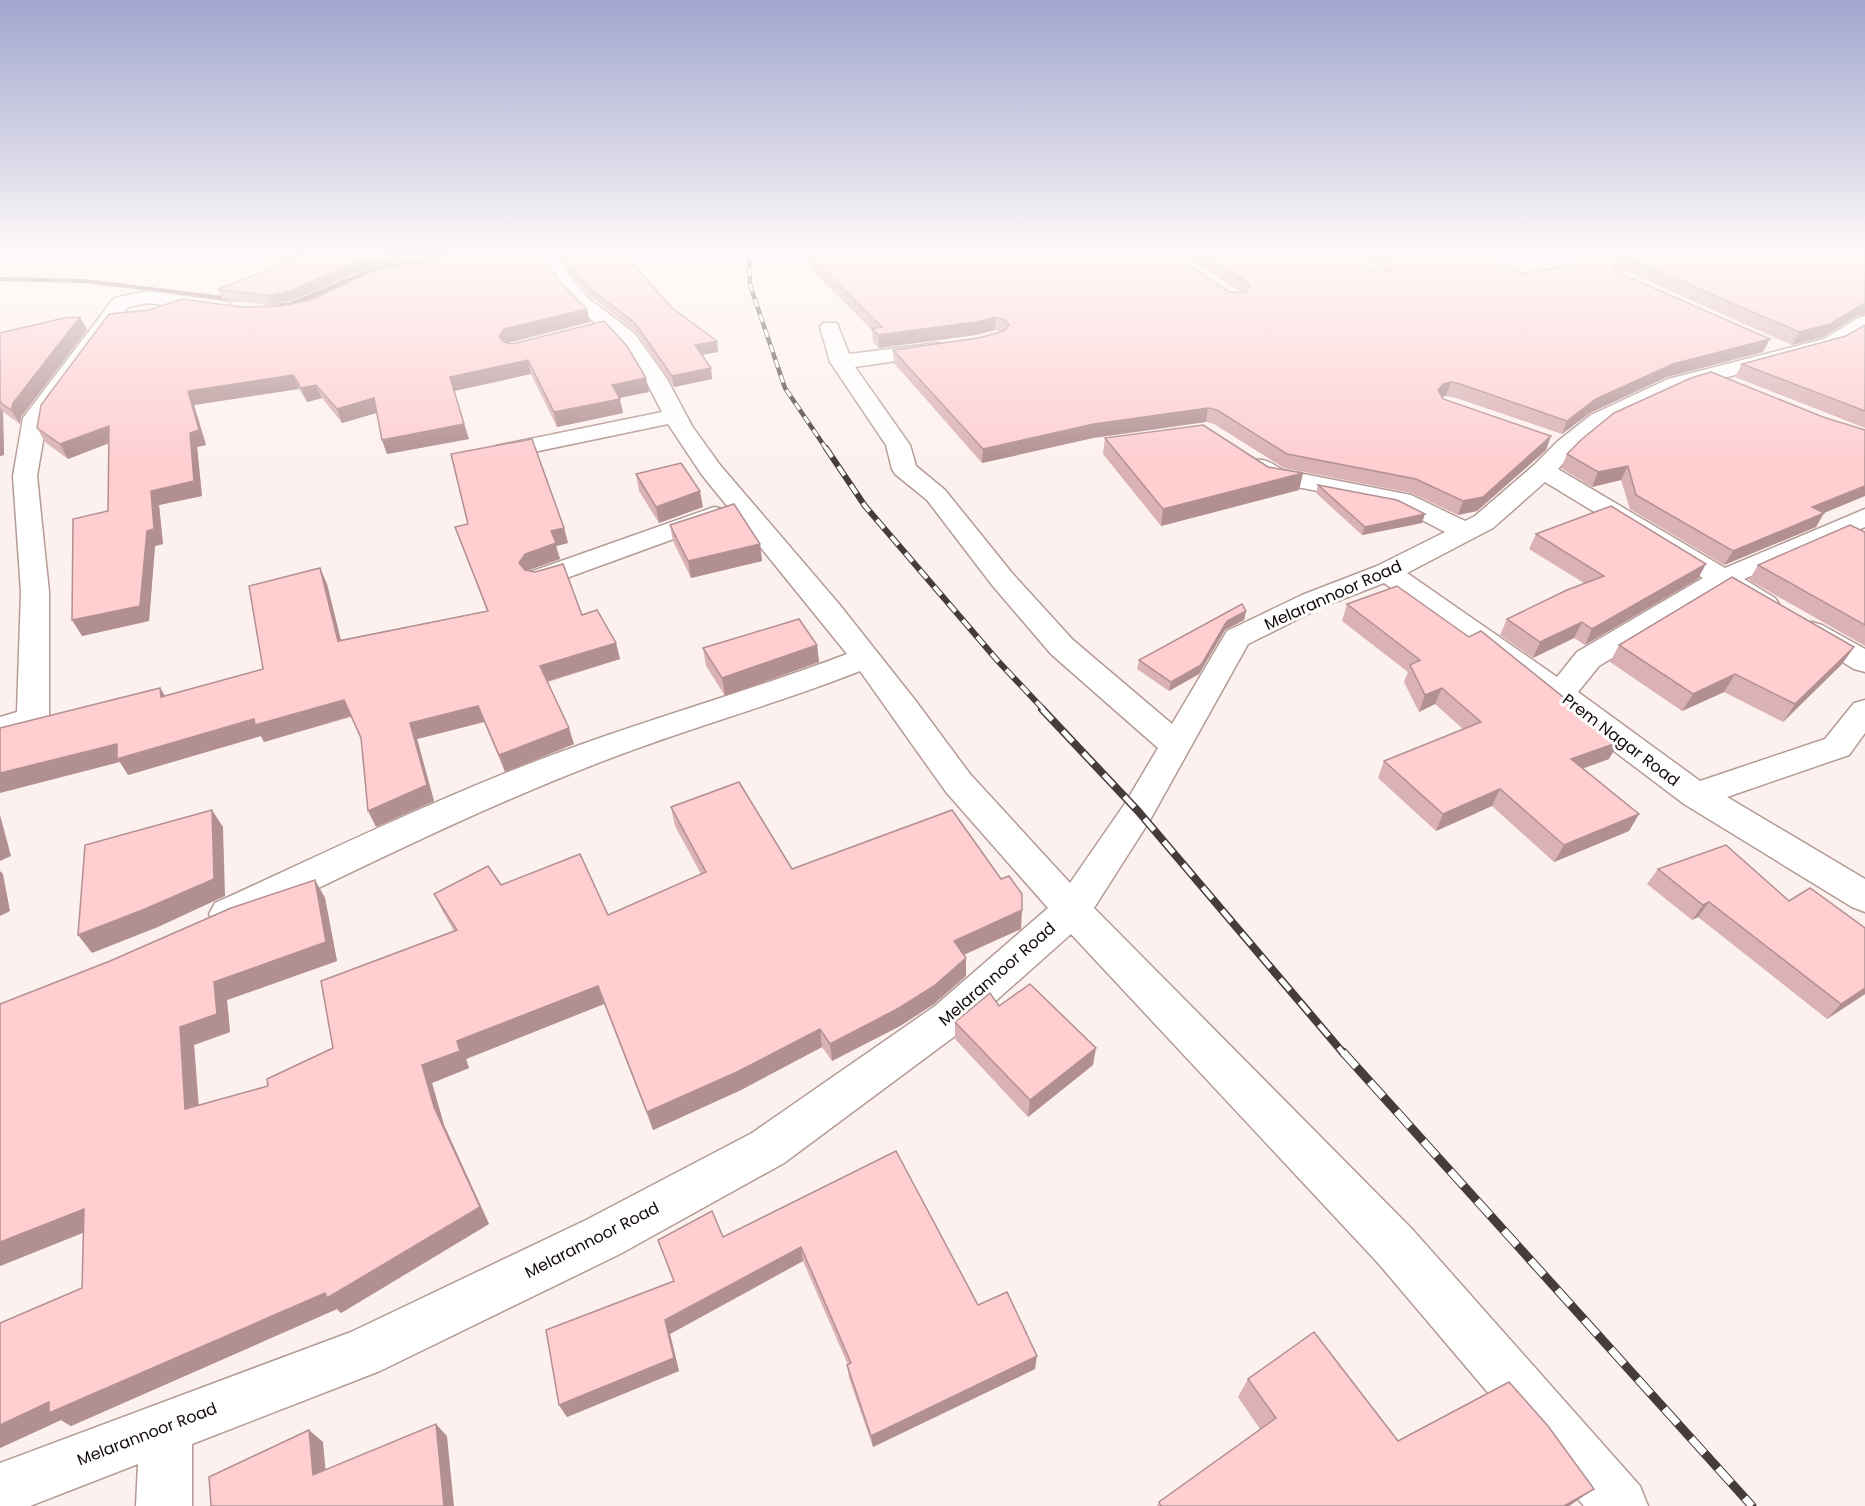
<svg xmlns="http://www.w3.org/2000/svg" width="1865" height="1506" viewBox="0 0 1865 1506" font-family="Poppins,sans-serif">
<rect width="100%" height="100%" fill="#fdf1ef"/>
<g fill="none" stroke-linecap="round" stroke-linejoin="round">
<g fill="#9a6779" fill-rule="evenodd">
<polygon points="432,259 436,261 435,263 382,270 289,308 262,304 258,302 262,300 288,303 377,266"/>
<polygon points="0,277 85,279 240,298 244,300 240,302 85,283 0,281"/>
</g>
<defs>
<g id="minor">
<path d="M 539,252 L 557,252 L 570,276 L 588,298 L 635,334 L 667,379 L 692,426 L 720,465 L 839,604 L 915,700 L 970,774 L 1070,883 L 1126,802 L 1158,748 L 1051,654 L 992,585 L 927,500 L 895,474 L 892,469 L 886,445 L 830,362 L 820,327 L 823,323 L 837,323 L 849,354 L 938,343 L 945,345 L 949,349 L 945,353 L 938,355 L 855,367 L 910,445 L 916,466 L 945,490 L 1012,573 L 1073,640 L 1172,724 L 1227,631 L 1302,595 L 1377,566 L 1445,532 L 1395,506 L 1266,481 L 1250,471 L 1247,466 L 1250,461 C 1264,457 1271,463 1283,470 L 1411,495 L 1465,521 L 1475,516 L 1534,465 L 1558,441 L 1591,415 L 1668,379 L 1824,339 L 1858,318 L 1865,316 L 1865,331 L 1838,347 L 1684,389 L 1607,425 L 1574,451 L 1558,469 L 1725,568 L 1865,509 L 1865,527 L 1744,579 L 1775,598 L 1779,604 L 1775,610 C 1755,615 1739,601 1723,590 L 1599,666 L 1578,692 L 1700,781 L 1825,739 L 1854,703 L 1865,700 L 1865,733 L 1849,755 L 1727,797 L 1865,879 L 1865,912 L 1852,907 L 1684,804 L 1475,646 L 1384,583 L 1322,607 L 1248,644 L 1150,820 L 1094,908 L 1412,1229 L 1640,1486 L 1648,1506 L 1584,1506 L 1378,1263 L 1071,934 L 963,1030 L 784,1163 L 620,1254 L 380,1371 L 192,1444 L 192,1506 L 136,1506 L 138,1464 L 30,1506 L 0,1506 L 0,1463 L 351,1332 L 586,1220 L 752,1133 L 935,1006 L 1048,908 L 946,792 L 860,671 C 774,705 684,729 598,763 C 476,810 359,869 241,925 L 228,929 L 215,925 L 209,914 L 215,903 C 334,849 453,790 577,746 C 666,714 758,688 847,654 L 702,475 L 668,424 L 505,458 L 496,456 L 493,451 L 496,446 L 662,412 L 645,379 L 620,342 L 574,306 L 551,278 ZM 1545,482 L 1703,578 L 1577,652 L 1557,677 L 1407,573 L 1493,528 Z"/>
<polygon points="148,291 222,301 229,303 232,307 229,311 222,313 148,303 128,307 47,418 37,476 49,592 49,719 44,727 0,739 0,717 17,712 21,592 13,476 23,418 114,298"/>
<polygon points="714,507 723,509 727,515 723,521 550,584 540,586 530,584 526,578 530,572"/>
<polygon points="1812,622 1822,625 1865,649 1865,672 1854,669 1802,637 1797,631 1802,625"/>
</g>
</defs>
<use href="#minor" stroke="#b49b95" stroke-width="3"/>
<use href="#minor" fill="#fff" fill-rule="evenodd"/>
<defs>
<polyline id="rail-far3" points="749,252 750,285 785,388 827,450"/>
<polyline id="rail-far2" points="826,448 865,506 997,660 1044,710"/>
<polyline id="rail-far1" points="1042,709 1138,811 1344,1054"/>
<polyline id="rail" points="1343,1052 1752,1506"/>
</defs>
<use href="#rail-far3" stroke="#463d3b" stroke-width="4.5"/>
<use href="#rail-far2" stroke="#463d3b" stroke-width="6"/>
<use href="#rail-far1" stroke="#463d3b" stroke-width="8"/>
<use href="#rail" stroke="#463d3b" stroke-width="9"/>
<use href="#rail-far3" stroke="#fff" stroke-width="3" stroke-dasharray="8" stroke-linecap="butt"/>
<use href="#rail-far2" stroke="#fff" stroke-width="4" stroke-dasharray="11" stroke-linecap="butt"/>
<use href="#rail-far1" stroke="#fff" stroke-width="5" stroke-dasharray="15" stroke-linecap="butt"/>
<use href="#rail" stroke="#fff" stroke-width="7" stroke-dasharray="20" stroke-linecap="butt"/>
</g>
<g fill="#dab1b4">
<polygon points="227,252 483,252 393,263 359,272 296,299 274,306 222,299 218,289 290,263 227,253"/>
<polygon points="558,252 622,252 671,307 718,352 701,355 711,368 712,379 674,387 637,333 590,296 572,275"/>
<polygon points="806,252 1229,292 1243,293 1177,252 1338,252 1374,272 1387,272 1349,252 1471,252 1522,274 1627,254 1624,252 1865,252 1865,314 1857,316 1823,337 1792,345 1628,272 1617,272 1763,352 1667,377 1590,413 1562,434 1456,398 1446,396 1442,397 1443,399 1551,436 1546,450 1477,511 1458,515 1411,493 1284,468 1214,424 1206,422 1093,438 982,463 894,363 893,350 978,338 1002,332 995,330 976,335 879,348 873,342 872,330 806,264"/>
<polygon points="559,281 590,322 508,343 646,378 649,392 619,398 623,413 557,427 531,374 454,391 469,439 387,454 382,440 377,413 342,423 322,398 307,402 299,389 194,405 206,445 197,447 202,496 159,505 163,544 155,546 149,621 82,636 108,511 109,443 68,459 45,442 37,428 242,307 282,306"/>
<polygon points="1865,325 1865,428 1735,377 1742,364 1846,336"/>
<polygon points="87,330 21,417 20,424 3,412 4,455 0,456 0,333"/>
<polygon points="1823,417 1824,513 1816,527 1724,565 1630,509 1621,480 1592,487 1561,468 1567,454"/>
<polygon points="1105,438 1268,467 1303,473 1299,490 1161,526 1103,454"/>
<polygon points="636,474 703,507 659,523 639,491"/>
<polygon points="1318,485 1422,523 1362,535 1316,493"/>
<polygon points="670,525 760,544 762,561 691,578 673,541"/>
<polygon points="455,527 564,528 568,543 556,546 560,559 529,570 529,571 616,643 620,659 548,682 574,744 505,772 484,722 417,739 434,801 376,827 361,738 351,717 264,742 261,736 128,775 120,762 160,688 165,696 263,669 320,568 327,584 341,640 487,611"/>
<polygon points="1865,532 1865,646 1749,580 1758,565"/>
<polygon points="1536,534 1698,579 1585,645 1574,638 1533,658 1500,635 1507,619 1584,583 1529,549"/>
<polygon points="1347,604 1609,759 1583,768 1639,814 1629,831 1554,862 1492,806 1436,831 1378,778 1384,761 1463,729 1435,704 1419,712 1404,682 1408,672 1342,621"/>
<polygon points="1246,611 1244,620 1225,630 1199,674 1169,691 1137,669 1139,660"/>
<polygon points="817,645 819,662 725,696 706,666 703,648"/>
<polygon points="1619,645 1854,647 1842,664 1783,722 1724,692 1682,711 1610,662"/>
<polygon points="671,807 792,869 1021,929 964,955 966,958 966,976 934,1004 900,1026 832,1061 822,1047 741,1090 653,1130 604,1004 466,1059 469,1068 432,1083 444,1125 489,1224 341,1313 337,1309 71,1426 61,1420 0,1448 0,1323 82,1288 83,1233 0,1266 0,1004 110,961 315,880 325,898 337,961 227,1000 230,1032 194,1045 199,1106 268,1086 333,1048 454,931 443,912 434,894 501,885 608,915 701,874 675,826"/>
<polygon points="1658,869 1865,994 1827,1019 1698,917 1692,920 1647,884"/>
<polygon points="999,1006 1093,1065 1028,1117 955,1039 955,1022"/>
<polygon points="896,1151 978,1305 1035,1369 873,1447 849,1378 847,1365 848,1365 803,1261 670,1334 679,1371 567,1417 559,1405 723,1237"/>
<polygon points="1248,1379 1398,1441 1594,1489 1569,1506 1157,1506 1159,1502 1260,1429 1238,1397"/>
</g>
<g fill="#b29092">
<polygon points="405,252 483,252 393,263 359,272 296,299 274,306 270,296 356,262 390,253"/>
<polygon points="1865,303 1865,314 1857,316 1823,337 1792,345 1799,332"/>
<polygon points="587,309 590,322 507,343 502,351 499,337 504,329"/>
<polygon points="80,317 87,330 21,417 20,424 11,410 13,403"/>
<polygon points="996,317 995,330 976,335 879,348 878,335"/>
<polygon points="1770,339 1763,352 1667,377 1590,413 1562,434 1567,421 1596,399 1673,364"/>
<polygon points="717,341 718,352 696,356 695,345"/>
<polygon points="528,360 531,374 454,391 450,377"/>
<polygon points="711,368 712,379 674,387 672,376"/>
<polygon points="293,375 299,389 194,405 206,445 197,447 202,496 159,505 163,544 155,546 149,621 82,636 72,620 151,491 190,433 188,391"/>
<polygon points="646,378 649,392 614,399 612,385"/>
<polygon points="1451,382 1446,396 1438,398 1438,390 1443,384"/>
<polygon points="316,385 322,398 307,402 301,388"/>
<polygon points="374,398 379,412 342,423 337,409"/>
<polygon points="620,399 623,413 557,427 554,412"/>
<polygon points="0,407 3,412 4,455 0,456"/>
<polygon points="1208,408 1206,422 1093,438 982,463 983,449 1094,424"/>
<polygon points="464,424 469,439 387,454 382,440"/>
<polygon points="109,426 117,440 68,459 60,444"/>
<polygon points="1551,436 1546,450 1477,511 1458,515 1463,501"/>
<polygon points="1628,466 1621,480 1592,487 1598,472"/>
<polygon points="1303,473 1299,490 1161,526 1163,509"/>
<polygon points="1865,486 1865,496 1824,513 1816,527 1724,565 1733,551 1812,507"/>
<polygon points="700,491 703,507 659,523 656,507"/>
<polygon points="1425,514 1422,523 1362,535 1365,527"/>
<polygon points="564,528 568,543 556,546 560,559 529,570 524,579 519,563 525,554 551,531"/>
<polygon points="760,544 762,561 691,578 688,561"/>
<polygon points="1706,564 1698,579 1585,645 1592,629"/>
<polygon points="320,568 327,584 345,657 338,641"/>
<polygon points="1246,611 1244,620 1225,630 1199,674 1169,691 1171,682 1227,621"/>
<polygon points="1582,622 1574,638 1533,658 1540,642"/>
<polygon points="616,643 620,659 545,682 540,666"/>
<polygon points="817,645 819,662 725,696 722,678"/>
<polygon points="1854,647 1842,664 1783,722 1795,704"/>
<polygon points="1735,674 1724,692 1682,711 1693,694"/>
<polygon points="160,688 170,704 161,697"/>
<polygon points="1442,688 1435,704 1419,712 1425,695"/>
<polygon points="344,700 351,716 264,742 261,736 128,775 120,762 0,793 0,773 117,744 254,719"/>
<polygon points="478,706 484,722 417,739 434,801 376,827 368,811 410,723"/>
<polygon points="569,728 574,744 505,772 499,755"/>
<polygon points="1619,742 1609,759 1562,776 1571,759"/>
<polygon points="1500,789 1492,806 1436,831 1443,814"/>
<polygon points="212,810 223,827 225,896 158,927 92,953 78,935"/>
<polygon points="1639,814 1629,831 1554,862 1564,845"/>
<polygon points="0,815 11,856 0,861"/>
<polygon points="0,871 3,874 10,911 0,916"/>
<polygon points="315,880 325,898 337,961 227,1000 230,1032 194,1045 200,1127 185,1109 180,1027 214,982"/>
<polygon points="1709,902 1698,917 1692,920 1703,905"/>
<polygon points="1022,910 1021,929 954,959 954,941"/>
<polygon points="966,958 966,976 934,1004 900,1026 832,1061 830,1044"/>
<polygon points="598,986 604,1004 466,1059 469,1068 432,1083 444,1125 489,1224 341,1313 337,1309 71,1426 61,1420 0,1448 0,1425 434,1107 422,1065 457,1041"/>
<polygon points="1865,988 1865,994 1827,1019 1841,1004"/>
<polygon points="820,1029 822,1047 741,1090 653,1130 647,1112"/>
<polygon points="1096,1048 1093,1065 1028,1117 1030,1100"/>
<polygon points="84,1209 102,1225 0,1266 0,1242"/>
<polygon points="801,1247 803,1261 670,1334 679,1371 567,1417 559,1405 665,1320"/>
<polygon points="1037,1356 1035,1369 873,1447 871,1436"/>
<polygon points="436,1424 447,1436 454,1506 444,1506"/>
<polygon points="309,1430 323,1442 327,1486 313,1475"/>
<polygon points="1594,1489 1569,1506 1564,1506"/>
</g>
<g fill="#feced1" stroke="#b29092" stroke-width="1.5">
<polygon points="275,252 405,252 390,253 356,262 292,290 270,296 218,289 307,256"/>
<polygon points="493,252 540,252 559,281 587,309 504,329 499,337 504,342 512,344 604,321 627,346 646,378 612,385 620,399 554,412 528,360 450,377 464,424 382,440 374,398 337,409 316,385 301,388 293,375 188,391 199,430 190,433 194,481 151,491 154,529 147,531 140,606 72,620 73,519 108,511 109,426 60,444 37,428 41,405 109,314 149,310 182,299 242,307 282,306 311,300 364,275 385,268"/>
<polygon points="562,252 622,252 671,307 717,341 695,345 711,368 672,376 635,323 588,287 570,265"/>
<polygon points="806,252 1168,252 1229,292 1244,293 1250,287 1246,281 1198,252 1338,252 1374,272 1389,272 1395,266 1390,260 1374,252 1471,252 1522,274 1639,252 1865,252 1865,303 1830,324 1799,332 1633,260 1618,260 1613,266 1617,272 1770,339 1673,364 1596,399 1567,421 1460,384 1451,382 1443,384 1438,390 1443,399 1551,436 1483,497 1463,501 1416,479 1287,454 1217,410 1208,408 1094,424 983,449 893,350 978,338 1004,331 1009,325 1005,320 996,317 976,322 878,335 872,329 882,327"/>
<polygon points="80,317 13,403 11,410 0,402 0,333 64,318"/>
<polygon points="1865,325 1865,411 1742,364 1846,336"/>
<polygon points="1711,372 1823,417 1865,430 1865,486 1812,507 1824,513 1733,551 1636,495 1628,466 1598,472 1567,454 1582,439 1614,413 1691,378"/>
<polygon points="1203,425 1268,467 1303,473 1163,509 1105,438"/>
<polygon points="532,439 564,528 551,531 556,543 525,554 519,563 525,570 535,572 563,564 582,615 597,610 616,643 540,666 569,728 499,755 478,706 410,723 427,785 368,811 361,738 344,700 255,725 254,719 117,759 117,744 0,773 0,728 160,688 161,697 263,669 249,586 320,568 338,641 488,611 455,527 468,524 451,454"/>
<polygon points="681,463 700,491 656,507 636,474"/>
<polygon points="1318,485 1397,500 1425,514 1365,527"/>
<polygon points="734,504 760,544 688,561 670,525"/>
<polygon points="1611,506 1706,564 1592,629 1582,622 1540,642 1507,619 1567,590 1604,576 1536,534"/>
<polygon points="1850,525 1865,532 1865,625 1758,565"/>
<polygon points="1732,577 1854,647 1795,704 1735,674 1693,694 1619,645"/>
<polygon points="1397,586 1469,637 1481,631 1619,742 1571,759 1639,814 1564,845 1500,789 1443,814 1384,761 1481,722 1442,688 1425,695 1410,665 1420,660 1347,604"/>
<polygon points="1242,604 1246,611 1227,621 1201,665 1171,682 1139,660"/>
<polygon points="799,619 817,645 722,678 703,648"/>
<polygon points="739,782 792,869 952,810 1001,879 1009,876 1022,894 1022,910 954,941 966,958 934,986 899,1008 830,1044 820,1029 737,1072 647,1112 598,986 457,1041 460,1051 422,1065 434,1107 480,1207 327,1298 325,1293 49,1413 49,1402 0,1425 0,1323 82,1288 84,1209 0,1242 0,1004 110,961 231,908 315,880 326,942 214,982 217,1014 180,1027 185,1109 268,1086 267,1079 333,1048 321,981 457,930 434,894 488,866 501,885 580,854 608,915 706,872 671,807"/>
<polygon points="212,810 214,879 145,909 78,935 85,845"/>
<polygon points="1726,845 1789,901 1810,888 1865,928 1865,988 1841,1004 1709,902 1703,905 1658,869"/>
<polygon points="1030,984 1096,1048 1030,1100 955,1022 990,993 999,1006"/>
<polygon points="896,1151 978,1305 1007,1292 1037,1356 871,1436 847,1365 851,1363 801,1247 665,1320 674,1358 559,1405 546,1330 674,1281 658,1240 712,1211 723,1237"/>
<polygon points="1314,1332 1398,1441 1509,1382 1548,1426 1594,1489 1564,1506 1161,1506 1159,1502 1276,1418 1248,1379"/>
<polygon points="436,1424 444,1506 211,1506 209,1477 309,1430 313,1475"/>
</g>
<linearGradient id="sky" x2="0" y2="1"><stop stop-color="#a0a5ce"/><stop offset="0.55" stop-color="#fef9f8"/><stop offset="1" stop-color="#fef9f8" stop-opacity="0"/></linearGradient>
<rect width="1865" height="462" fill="url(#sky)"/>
<g text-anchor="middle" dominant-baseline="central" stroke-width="6" stroke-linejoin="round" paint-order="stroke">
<g font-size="16" fill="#140c0a" stroke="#fff">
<text transform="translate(1333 595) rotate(-24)">Melarannoor Road</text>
<text transform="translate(1621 740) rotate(37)">Prem Nagar Road</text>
<text transform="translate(997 974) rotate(-41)">Melarannoor Road</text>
<text transform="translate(592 1240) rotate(-27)">Melarannoor Road</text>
<text transform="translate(147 1434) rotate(-21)">Melarannoor Road</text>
</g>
</g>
</svg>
